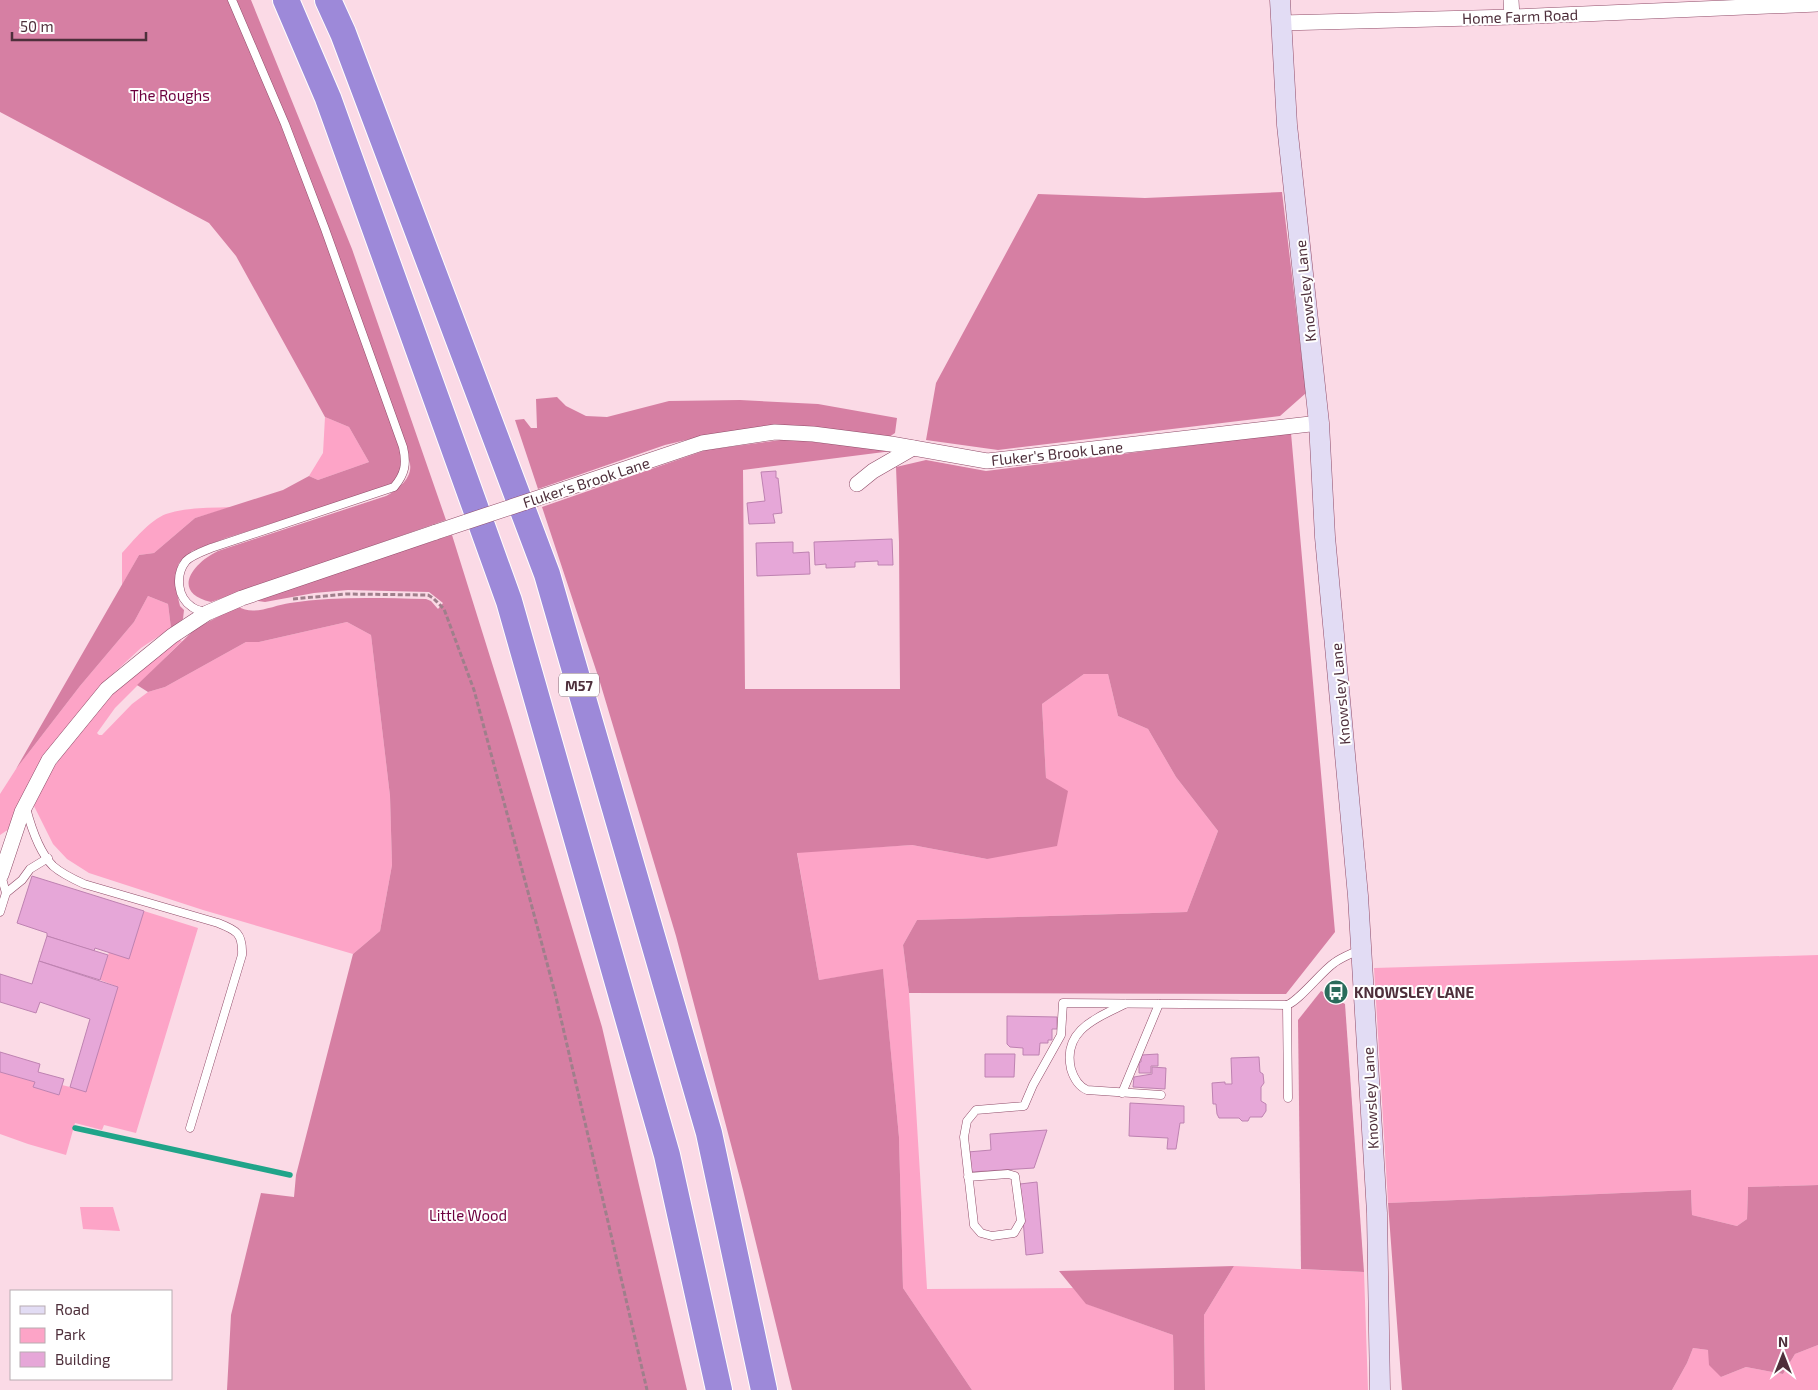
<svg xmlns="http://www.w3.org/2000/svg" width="1818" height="1390" viewBox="0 0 1818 1390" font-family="'Exo 2',sans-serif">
<rect width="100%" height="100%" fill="#fbdae6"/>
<g fill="#fda4c7">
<polygon points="325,417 349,427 369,462 318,480 309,476 323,453"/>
<path d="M 232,507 L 195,518 L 154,553 L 139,555 L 122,585 L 122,553 C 133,541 150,520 166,514 C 187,507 210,508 232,507 Z"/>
<polygon points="148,596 168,604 171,628 141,648 103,683 9,829 0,835 0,794 16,769 80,686 134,622"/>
<polygon points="347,622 371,635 390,796 392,865 380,931 353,954 203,910 89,873 67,859 53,844 34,806 50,773 79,731 115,689 178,639 182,641 115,708 97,733 99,735 102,735 132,704 148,692 165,687 246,642 259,642"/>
<polygon points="1084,674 1108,674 1118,716 1148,729 1176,777 1218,831 1187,912 917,920 903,945 909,993 927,1289 1073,1288 1087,1304 1173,1335 1174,1390 972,1390 903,1288 899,1137 883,970 819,980 797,852 912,845 987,859 1046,778 1042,704"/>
<polygon points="144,911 198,928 136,1133 104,1125 102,1130 75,1123 66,1155 28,1144 0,1134 0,1072 35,1082 33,1087 59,1095 62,1085 70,1087 118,987 100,980 109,952 129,958"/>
<polygon points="1818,955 1818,1185 1748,1187 1747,1219 1737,1226 1692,1215 1691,1190 1388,1203 1374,968"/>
<polygon points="80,1207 113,1207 120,1231 83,1229"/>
<polygon points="1234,1266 1364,1272 1368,1390 1205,1390 1204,1315"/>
<polygon points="1818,1345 1818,1390 1672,1390 1687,1363 1693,1348 1708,1350 1721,1377 1746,1367 1783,1374 1795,1354"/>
</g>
<g fill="#d67fa3">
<path d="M 0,0 L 251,0 L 352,249 L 446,520 L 211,602 C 170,592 193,563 218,551 L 386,496 C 399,489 415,476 409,460 C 408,456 405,452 403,449 L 400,475 L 390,486 L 226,538 L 192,551 L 179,563 L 176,573 L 175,585 L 180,606 L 184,610 L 183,619 L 171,628 L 168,604 L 148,596 L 134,622 L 80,686 L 16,769 L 139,555 L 154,553 L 195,518 L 283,490 L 309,476 L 318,480 L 369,462 L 349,427 L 325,417 L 236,256 L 209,223 L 0,112 Z"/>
<polygon points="1282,192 1306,393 1280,416 998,450 926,440 936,383 1038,194 1145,198"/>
<polygon points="557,397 566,406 586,416 607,417 669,401 740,400 818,404 897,418 895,433 889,437 703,436 665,445 538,489 515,420 524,419 531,428 537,428 536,399"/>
<polygon points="1291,433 1335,932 1286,994 909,993 903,945 917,920 1187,912 1218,831 1176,777 1148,729 1118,716 1108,674 1084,674 1042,704 1046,778 1068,791 1057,846 987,859 912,845 797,853 819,980 883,969 899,1137 903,1288 972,1390 792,1390 743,1190 676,936 599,679 542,507 706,450 788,439 892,451 743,470 745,689 900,689 899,542 896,467 926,460 986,471"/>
<path d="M 452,535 L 511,724 L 602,1027 L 687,1390 L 227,1390 L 231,1315 L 261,1193 L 294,1197 L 296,1175 L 353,954 L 380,931 L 392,865 L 390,796 L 371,635 L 347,622 L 259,642 L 246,642 L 165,687 L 148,692 L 137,685 L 195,629 L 238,606 C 252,617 274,605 290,603 C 335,596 380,598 426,599 L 431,601 L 438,609 L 443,603 L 429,592 L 348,590 L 314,593 L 265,602 L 258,601 L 253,599 Z"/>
<polygon points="1321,991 1345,1004 1364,1272 1301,1269 1298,1020"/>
<polygon points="1818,1185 1818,1345 1795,1354 1783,1374 1746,1367 1721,1377 1709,1365 1708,1350 1693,1348 1687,1363 1672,1390 1402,1390 1388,1203 1691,1190 1692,1215 1737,1226 1747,1219 1748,1187"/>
<polygon points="1234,1266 1204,1315 1205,1390 1174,1390 1173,1335 1086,1304 1059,1271"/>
</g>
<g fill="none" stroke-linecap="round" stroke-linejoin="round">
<polyline stroke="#20a489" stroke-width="5.5" points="75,1128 290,1175"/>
</g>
<g fill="#e6a7d8" stroke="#be82b1">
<polygon points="776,471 776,478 778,478 782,513 773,514 775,523 749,524 747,503 765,501 761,472"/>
<polygon points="892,539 893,565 878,565 878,561 855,562 855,567 826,568 826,564 815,565 814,542"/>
<polygon points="793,542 793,553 809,552 810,574 757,576 756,543"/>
<polygon points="32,876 144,911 129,959 95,948 94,951 47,936 47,933 17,923"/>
<polygon points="47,936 108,955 100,980 39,961"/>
<polygon points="39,961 118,987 86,1092 70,1087 90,1019 40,1002 36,1013 0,1002 0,974 32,984"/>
<polygon points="1007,1016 1057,1017 1057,1029 1052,1029 1052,1040 1048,1040 1048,1043 1040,1043 1039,1055 1023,1055 1023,1048 1010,1047 1007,1044"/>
<polygon points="0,1052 40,1064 38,1072 64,1079 59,1095 33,1087 35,1082 0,1072"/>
<polygon points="985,1054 1015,1054 1014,1077 985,1077"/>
<polygon points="1158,1054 1158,1066 1151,1066 1151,1073 1139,1073 1139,1062 1141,1062 1141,1055"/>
<polygon points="1259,1057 1260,1072 1263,1074 1264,1083 1261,1087 1261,1101 1266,1104 1266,1111 1262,1117 1250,1117 1248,1121 1242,1121 1239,1118 1219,1118 1217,1114 1216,1104 1213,1104 1212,1083 1225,1082 1225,1084 1232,1084 1231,1058"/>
<polygon points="1152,1067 1166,1068 1165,1089 1133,1087 1134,1077 1152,1074"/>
<polygon points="1130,1103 1184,1106 1184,1123 1180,1123 1176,1149 1167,1149 1168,1138 1129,1136"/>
<polygon points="1047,1130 1034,1168 970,1172 968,1152 991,1150 990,1134"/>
<polygon points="1037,1182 1043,1253 1026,1255 1020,1184"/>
</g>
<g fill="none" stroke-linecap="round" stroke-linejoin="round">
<defs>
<g id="lane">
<path d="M 207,613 C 202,611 196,610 192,607 C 177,597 175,575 186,561 C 192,555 204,551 211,548 L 394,487 C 405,474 407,464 403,447 L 325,229 L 285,124 L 232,0"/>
<path d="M 26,808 C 31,827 39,852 53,866 C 62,874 73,879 84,884 L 218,923 C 236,930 243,933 242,955 L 190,1128"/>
<polyline points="6,893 22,880 30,869 48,858"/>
<polyline points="0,912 6,893 1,875"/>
<path d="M 1125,1004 C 1097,1018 1062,1030 1071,1069 C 1074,1079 1078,1086 1087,1090 L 1161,1095"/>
<polyline points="1287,1005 1288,1098"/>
<polyline points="1122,1093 1159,1004"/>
<path d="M 968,1177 L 1008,1174 L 1015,1176 L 1021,1221 L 1014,1233 L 992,1236 L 981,1233 L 974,1225 L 964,1137 L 967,1121 L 976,1110 L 1024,1106 L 1033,1085 L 1061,1035 L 1063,1003 L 1287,1005 C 1299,1001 1321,972 1334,963 C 1342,957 1351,954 1359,950"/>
</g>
<g id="street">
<polyline points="1511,0 1512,17"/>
<polyline points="1281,23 1512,17 1818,4"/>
<polyline points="857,484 873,471 913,448"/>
<polyline points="565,489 702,443 775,432 813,434 891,444 987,461 1319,423"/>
<polyline points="1,875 22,812 49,760 107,689 172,636 207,613 242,598 436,532"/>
</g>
<polyline id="secondary" points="1280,0 1287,125 1319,423 1325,537 1358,896 1377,1213 1380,1390"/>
<g id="highway">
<polyline points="286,0 328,98 509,601 667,1155 719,1390"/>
<polyline points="328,0 343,33 547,574 709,1133 764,1390"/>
</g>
</defs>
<use href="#lane" stroke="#904c69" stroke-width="9"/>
<use href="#street" stroke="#904c69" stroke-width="16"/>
<use href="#secondary" stroke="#904c69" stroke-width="21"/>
<use href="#highway" stroke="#fff" stroke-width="28"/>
<polyline stroke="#9f7f8b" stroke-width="3" stroke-dasharray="5 2.5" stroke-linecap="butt" points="293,599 346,594 428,595 433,598 444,609 474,690 555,993 647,1390"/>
<use href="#lane" stroke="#fff" stroke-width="8"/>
<use href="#street" stroke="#fff" stroke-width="15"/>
<use href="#secondary" stroke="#e2dcf4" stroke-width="20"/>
<use href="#highway" stroke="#9d89d9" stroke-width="26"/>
<defs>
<polyline id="street-bridge" points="436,532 565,489"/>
</defs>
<use href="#street-bridge" stroke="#904c69" stroke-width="16" stroke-linecap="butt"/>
<use href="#street-bridge" stroke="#fff" stroke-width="15"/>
</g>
<defs>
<symbol id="bus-disc" viewBox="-11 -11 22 22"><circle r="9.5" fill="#296b5b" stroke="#fff"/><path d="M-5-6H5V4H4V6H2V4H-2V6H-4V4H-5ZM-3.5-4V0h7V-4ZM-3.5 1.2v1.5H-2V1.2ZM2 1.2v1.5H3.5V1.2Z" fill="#fff"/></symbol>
</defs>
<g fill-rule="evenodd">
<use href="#bus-disc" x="1322" y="978" width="28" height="28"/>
</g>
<g text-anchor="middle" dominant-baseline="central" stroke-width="4" stroke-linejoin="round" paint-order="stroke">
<rect fill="#fff" stroke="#836d76" stroke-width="1" x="559" y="673.5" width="40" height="23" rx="4"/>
<g font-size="14" font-weight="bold" fill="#4e2f3b">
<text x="579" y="685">M57</text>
</g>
<g font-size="15" fill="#4e2f3b" stroke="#fff">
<text transform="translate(1520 16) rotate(-2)">Home Farm Road</text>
<text transform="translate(1305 291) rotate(-96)">Knowsley Lane</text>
<text transform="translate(1057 453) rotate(-6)">Fluker's Brook Lane</text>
<text transform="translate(586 482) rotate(-18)">Fluker's Brook Lane</text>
<text transform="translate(1340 694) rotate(-95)">Knowsley Lane</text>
<text transform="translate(1370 1098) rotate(-93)">Knowsley Lane</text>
</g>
<g font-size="15" fill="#6d003e" stroke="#fff">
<text x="170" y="95">The Roughs</text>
<text x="468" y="1215">Little Wood</text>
</g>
<g font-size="15" font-weight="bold" fill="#4e2f3b" stroke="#fff" text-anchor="start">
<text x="1354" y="992">KNOWSLEY LANE</text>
</g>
</g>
<rect x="10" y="1290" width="162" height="90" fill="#ffffff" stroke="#b8acb1"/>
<rect x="20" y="1306" width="25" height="8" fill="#e2dcf4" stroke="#b8acb1"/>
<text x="55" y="1315" font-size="15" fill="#4e2f3b">Road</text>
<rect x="20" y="1328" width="25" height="15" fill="#fda4c7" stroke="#b8acb1"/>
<text x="55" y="1340" font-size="15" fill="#4e2f3b">Park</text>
<rect x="20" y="1352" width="25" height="15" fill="#e6a7d8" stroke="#b8acb1"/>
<text x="55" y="1365" font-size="15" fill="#4e2f3b">Building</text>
<g transform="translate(1783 1355)" stroke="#ffffff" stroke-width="4" paint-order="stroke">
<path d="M0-4L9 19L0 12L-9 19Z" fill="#4e2f3b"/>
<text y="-8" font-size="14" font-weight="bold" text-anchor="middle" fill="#4e2f3b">N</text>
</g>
<path d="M12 32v8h134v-8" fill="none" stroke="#4e2f3b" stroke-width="2.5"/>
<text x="20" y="32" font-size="15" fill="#4e2f3b" stroke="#ffffff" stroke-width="4" paint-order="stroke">50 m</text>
</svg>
